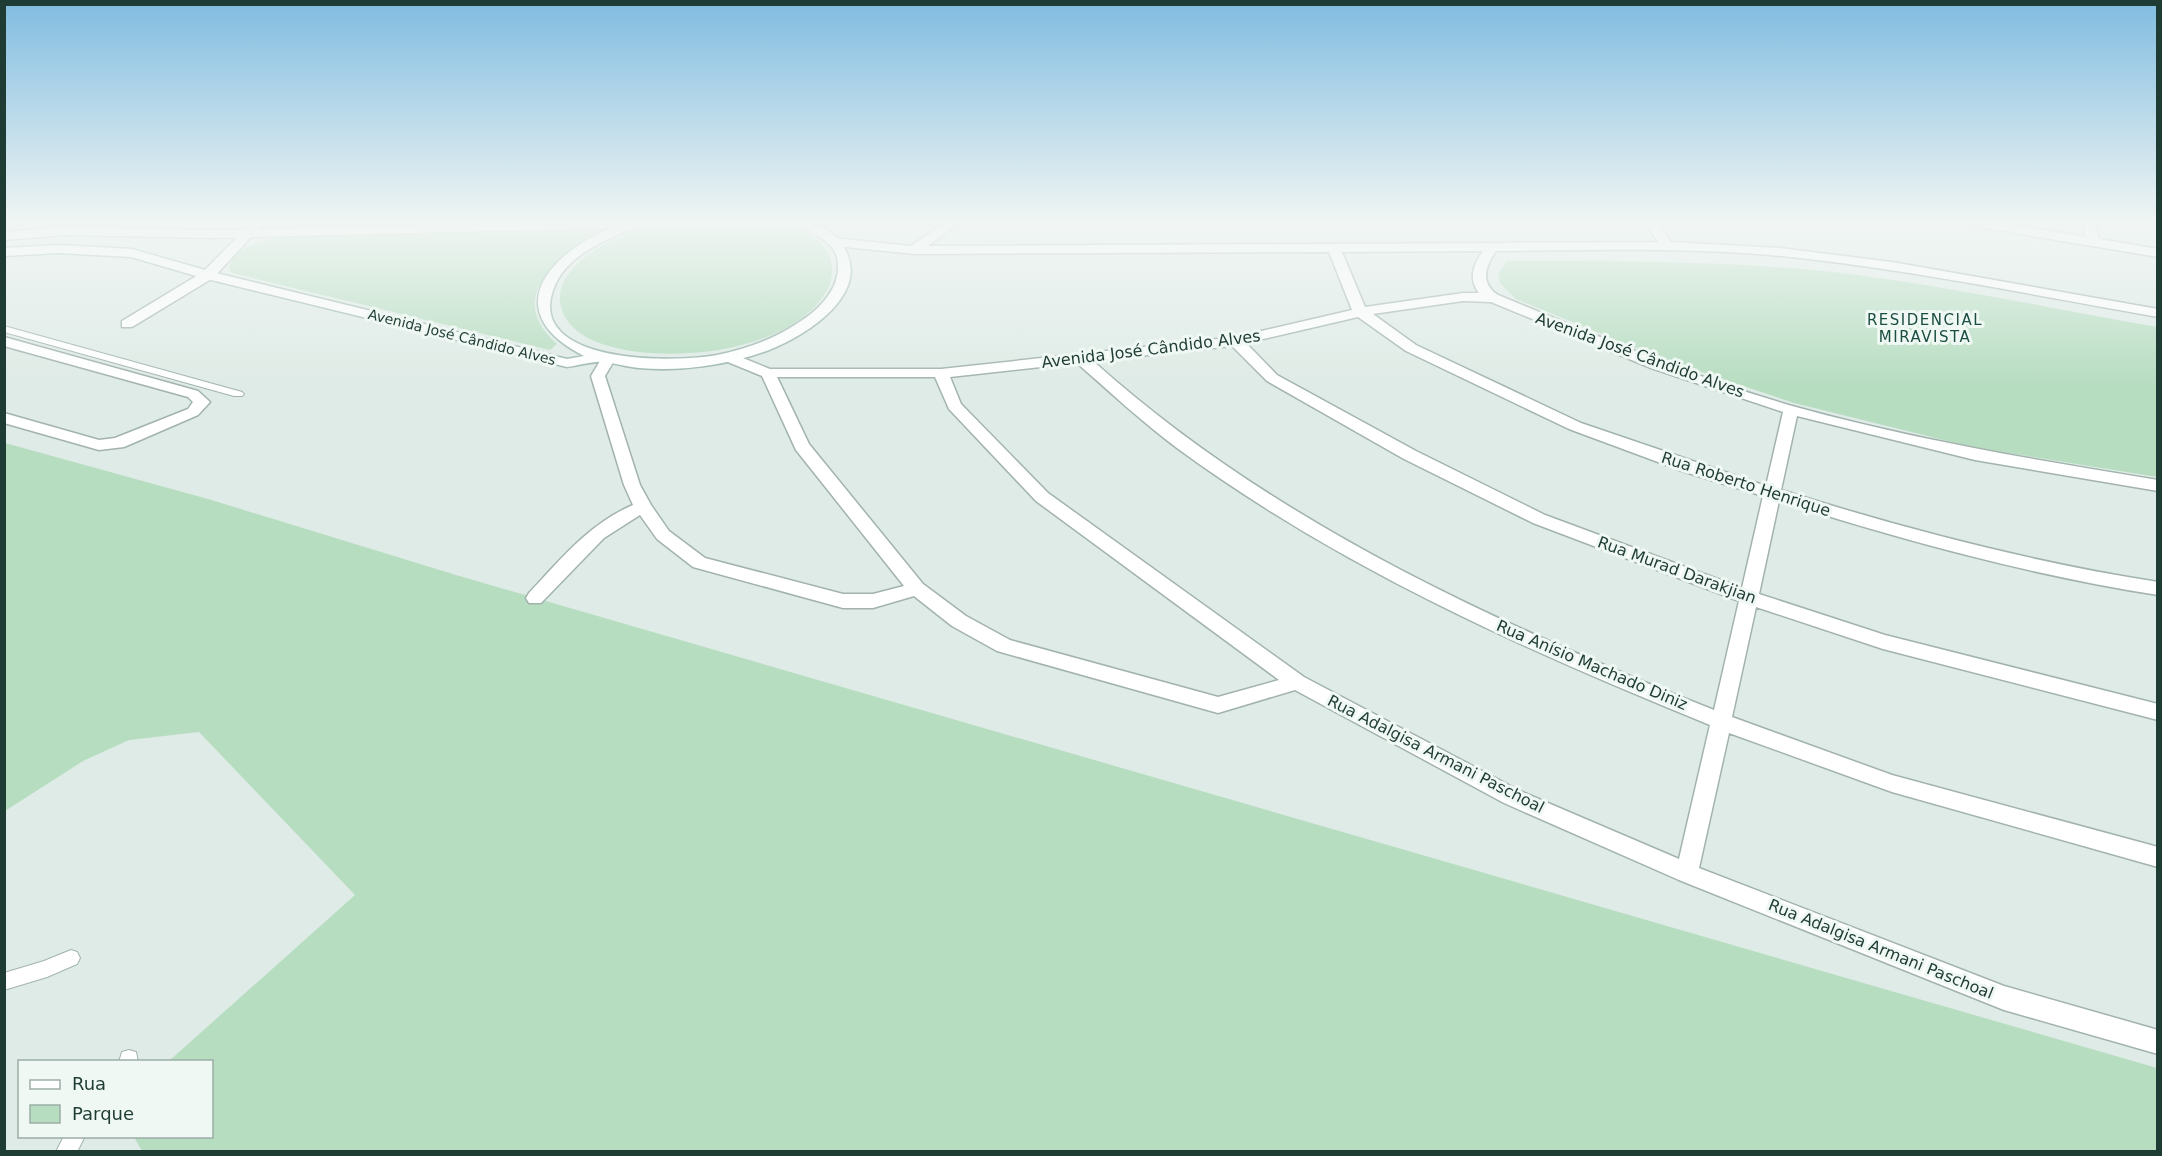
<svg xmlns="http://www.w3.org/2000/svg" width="2162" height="1156" viewBox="0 0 2162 1156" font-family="'DejaVu Sans',sans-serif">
<rect width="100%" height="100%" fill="#dfebe6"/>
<g fill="#b7ddc1">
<path d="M 663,222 C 701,222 745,217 782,222 C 796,224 812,234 821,244 C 832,255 835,271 829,286 C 798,354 657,367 597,342 C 583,337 569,327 563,313 C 543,264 628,230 663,222 Z"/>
<path d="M 595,230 L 599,233 C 557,259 504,297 557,344 L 550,350 L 232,273 L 229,268 C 234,246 264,240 283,237 Z"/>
<path d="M 1508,261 C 1602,261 1696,261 1790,268 C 1913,278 2036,306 2157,327 L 2157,477 L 1972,447 L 1794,403 L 1663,359 L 1516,299 L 1500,283 L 1498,274 Z"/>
<polygon points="5,443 208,499 456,575 2157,1068 2157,1151 142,1151 134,1137 212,1136 212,1062 169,1061 355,895 199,732 129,740 83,761 5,811"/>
</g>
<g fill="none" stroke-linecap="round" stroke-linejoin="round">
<defs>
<g id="lane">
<polygon points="4,326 242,392 244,394 242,396 234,396 4,332"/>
<polygon points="71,950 77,952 80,958 77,964 47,977 4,990 4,973 44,961"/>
<polygon points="129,1050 136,1052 138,1062 119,1062 122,1052"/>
<polygon points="64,1136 85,1136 77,1152 56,1152"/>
</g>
<g id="street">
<polygon points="252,222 265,222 213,278 132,327 122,327 122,321 203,272"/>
<path d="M 946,222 L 960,222 L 928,246 L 1658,242 L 1645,222 L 1657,222 L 1671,242 L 1780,248 L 1892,262 L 2158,309 L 2158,317 C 2033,295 1908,269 1781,256 C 1687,247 1591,250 1496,251 C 1485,267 1480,283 1498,295 C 1596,335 1694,378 1796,407 C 1915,440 2036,460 2158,480 L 2158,491 L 1975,460 L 1797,416 L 1781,490 C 1905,529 2030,562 2158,582 L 2158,595 C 2029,575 1903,540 1779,501 L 1759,594 L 1885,635 L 2158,704 L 2158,720 L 1883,649 L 1756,607 L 1732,717 L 1892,775 L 2158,847 L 2158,867 L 1892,792 L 1729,733 L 1699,868 L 2004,986 L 2158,1030 L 2158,1054 L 2004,1010 L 1679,880 L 1504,803 L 1295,690 L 1218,713 L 997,651 L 952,626 L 914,596 L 873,608 L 843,608 L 693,567 L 657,539 L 640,515 L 604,538 L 541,603 L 529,603 L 526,598 L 529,593 C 560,560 590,523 633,505 L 624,485 L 591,376 L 603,356 L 613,356 L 615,359 L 605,376 L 640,485 L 651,505 L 669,531 L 705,558 L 843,594 L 873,594 L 904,586 L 796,450 L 762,376 L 723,360 L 721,357 L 723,354 L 733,354 L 770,369 L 941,369 L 1236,337 L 1352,310 L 1329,252 L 914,254 L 835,246 L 829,242 L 835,238 L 911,246 ZM 1483,251 C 1473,265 1468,279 1479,293 L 1463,293 L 1365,307 L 1342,252 ZM 1463,301 L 1491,302 L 1651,368 L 1783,412 L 1766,486 L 1581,423 L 1416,345 L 1373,314 ZM 1358,317 L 1406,351 L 1569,429 L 1685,472 L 1763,496 L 1742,588 L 1545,515 L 1416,451 L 1277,375 L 1246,343 ZM 1232,346 L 1267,381 L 1404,459 L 1533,523 L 1739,601 L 1714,710 C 1492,622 1271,521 1093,361 ZM 1077,363 C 1110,392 1142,422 1177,448 C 1339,567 1525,650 1710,725 L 1679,859 L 1520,791 L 1304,677 L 1048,493 L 961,404 L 950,377 ZM 777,377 L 935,377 L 949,409 L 1036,501 L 1279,680 L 1218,697 L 1010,640 L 966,616 L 923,584 L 809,444 Z"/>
<polygon points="1967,222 1995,222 2086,237 2082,222 2094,222 2099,239 2158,249 2158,257 1973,226"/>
<polygon points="4,337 198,391 210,402 198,415 124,447 99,450 4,423 4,413 99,440 115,438 188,409 193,402 188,397 4,346"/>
</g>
<path id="secondary" d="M 559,222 L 638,224 C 633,230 623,232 615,236 C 593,246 567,260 556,283 C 518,365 675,363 717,355 C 752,348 784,335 812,313 C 828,299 842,281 837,258 C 833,239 810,235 799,222 C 816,222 830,229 841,243 C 876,291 808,335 769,350 C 729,365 681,372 639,368 C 627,367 615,363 603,362 C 592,361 578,366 567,367 L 203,278 L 131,257 L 59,253 L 4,256 L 4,248 L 59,245 L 132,249 L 212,272 L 567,359 L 584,356 C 499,313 546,255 611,228 L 213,238 L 64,235 L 4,240 L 4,232 L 64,227 L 213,230 Z"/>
</defs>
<use href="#lane" stroke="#a2b3ad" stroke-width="2"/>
<use href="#street" stroke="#a2b3ad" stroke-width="3"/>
<use href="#secondary" stroke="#9db7ae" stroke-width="3"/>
<use href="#lane" fill="#fff" fill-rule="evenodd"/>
<use href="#street" fill="#fff" fill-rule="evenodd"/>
<use href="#secondary" fill="#fff" fill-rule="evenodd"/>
</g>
<linearGradient id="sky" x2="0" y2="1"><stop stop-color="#80bce0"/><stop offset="0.58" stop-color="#f1f6f4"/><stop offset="1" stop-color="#f1f6f4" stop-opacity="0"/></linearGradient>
<rect width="2162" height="384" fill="url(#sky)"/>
<g text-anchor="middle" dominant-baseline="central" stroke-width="6" stroke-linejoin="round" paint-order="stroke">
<g font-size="14" fill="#1f3c34" stroke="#f0f8f4">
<text transform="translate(462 337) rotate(14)">Avenida José Cândido Alves</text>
</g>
<g font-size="15" letter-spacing="1.5" fill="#1b4e42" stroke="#f0f8f4">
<text x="1925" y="320">RESIDENCIAL<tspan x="1925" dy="17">MIRAVISTA</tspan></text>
</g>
<g font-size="16" fill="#1f3c34" stroke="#f0f8f4">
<text transform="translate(1151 349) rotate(-7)">Avenida José Cândido Alves</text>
<text transform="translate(1640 355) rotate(20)">Avenida José Cândido Alves</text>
<text transform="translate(1746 484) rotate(18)">Rua Roberto Henrique</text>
<text transform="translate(1677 570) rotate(20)">Rua Murad Darakjian</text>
<text transform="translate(1592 665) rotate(23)">Rua Anísio Machado Diniz</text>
<text transform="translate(1436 754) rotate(27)">Rua Adalgisa Armani Paschoal</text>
<text transform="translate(1881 949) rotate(22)">Rua Adalgisa Armani Paschoal</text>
</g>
</g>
<rect width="2162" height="1156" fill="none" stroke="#1f3c34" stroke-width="12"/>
<rect x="18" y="1060" width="195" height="78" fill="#f0f8f4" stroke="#9cada7" stroke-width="1.5"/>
<rect x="30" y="1080" width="30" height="9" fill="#ffffff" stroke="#9cada7" stroke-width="1.5"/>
<text x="72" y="1090" font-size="18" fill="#1f3c34">Rua</text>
<rect x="30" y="1105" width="30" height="18" fill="#b7ddc1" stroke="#9cada7" stroke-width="1.5"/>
<text x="72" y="1120" font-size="18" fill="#1f3c34">Parque</text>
</svg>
